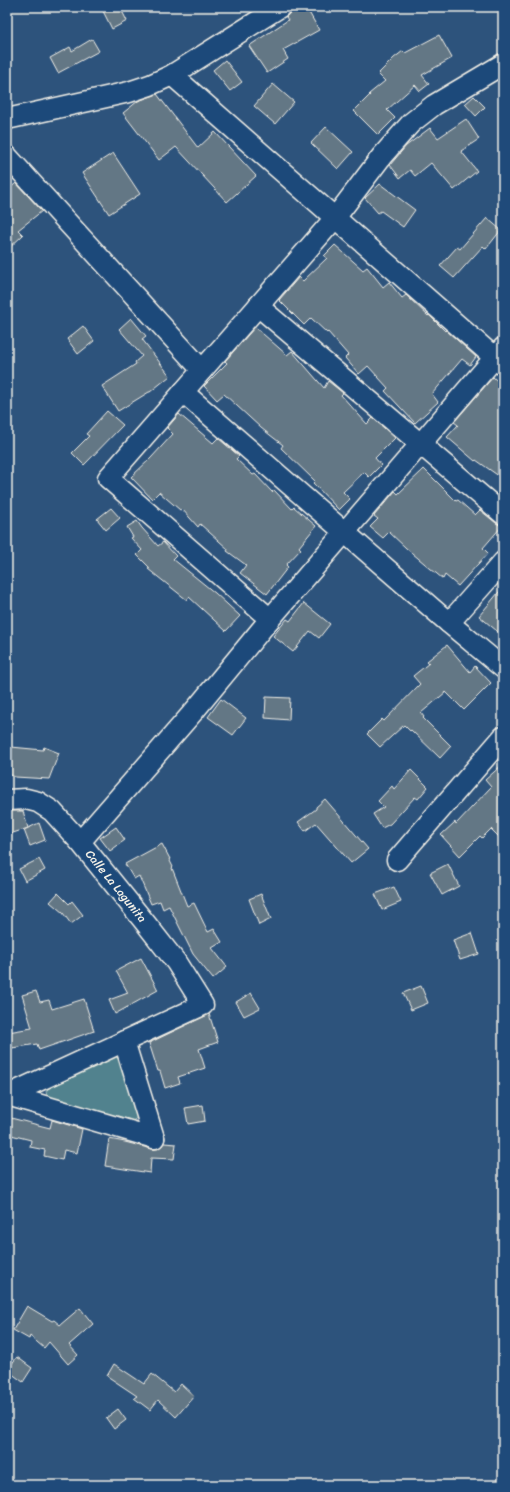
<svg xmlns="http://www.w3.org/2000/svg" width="510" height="1492" viewBox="0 0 510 1492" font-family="Sriracha,sans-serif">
<rect width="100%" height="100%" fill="#2d537c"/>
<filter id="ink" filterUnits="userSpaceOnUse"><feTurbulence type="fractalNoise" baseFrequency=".025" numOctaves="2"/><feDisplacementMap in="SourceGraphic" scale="8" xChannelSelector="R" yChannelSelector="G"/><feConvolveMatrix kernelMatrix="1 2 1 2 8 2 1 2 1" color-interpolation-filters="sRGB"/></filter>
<g filter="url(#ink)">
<polygon fill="#51828e" stroke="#a2babb" points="118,1053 138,1117 131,1122 48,1098 46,1092 48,1088"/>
<g fill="#647785" stroke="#f4f1e8">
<polygon points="101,7 120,7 127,21 112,29"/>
<polygon points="291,7 306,7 319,30 283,50 288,59 267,73 249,46 288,20 286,17 290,13"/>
<polygon points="439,35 452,58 422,75 429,84 420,91 415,85 387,110 395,118 378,135 354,111 370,95 369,94 385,81 378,74 394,58 403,51 405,53"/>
<polygon points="92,39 99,51 58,73 50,58 70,47 72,51"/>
<polygon points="225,60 242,82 230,91 213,70"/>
<polygon points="273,84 294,102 275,124 254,106"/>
<polygon points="157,94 198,148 215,132 256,176 227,202 176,147 159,160 123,113 138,101"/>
<polygon points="474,96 485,107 476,116 465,104"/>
<polygon points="466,119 479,139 461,151 477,171 454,190 431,163 415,176 410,170 400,178 390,165 406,146 430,128 438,138"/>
<polygon points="326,127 353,152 338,169 311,143"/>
<polygon points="113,153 140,194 109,214 82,173"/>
<polygon points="16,183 42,211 18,230 23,235 7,250 7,191"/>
<polygon points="380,184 415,210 403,227 381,211 378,213 365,198"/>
<polygon points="487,218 501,230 486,249 483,246 454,278 440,266 457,247 460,249"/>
<polygon points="335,245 363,270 367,267 383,287 389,282 402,298 406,295 428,316 429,315 445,331 446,330 476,357 470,365 462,359 432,394 438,402 415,423 385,391 388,388 368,366 359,374 345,358 348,355 328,332 327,333 311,318 304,325 279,300 299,277 303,281 327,258 324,256"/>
<polygon points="131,318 146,336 142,339 170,376 150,392 149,392 118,411 102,386 136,364 135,362 142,356 119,329"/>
<polygon points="83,326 94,341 78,354 67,339"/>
<polygon points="255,327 287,355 292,351 324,388 328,381 343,393 341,395 367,424 373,418 395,438 375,458 381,465 369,477 364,472 343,492 350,499 339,510 313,483 315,481 281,448 283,445 261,428 224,394 217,400 204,386 227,363 225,361"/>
<polygon points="493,377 503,386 503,479 476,460 475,461 447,437 458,425 454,422"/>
<polygon points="107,411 123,425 84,465 72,453 89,436 86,434"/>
<polygon points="179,414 213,443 218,438 239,456 236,459 253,475 255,474 272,492 274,490 292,509 294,507 316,526 299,547 301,549 286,565 288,567 267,594 240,573 246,565 227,551 228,549 200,524 198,527 182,509 180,510 159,492 152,499 131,477 151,458 173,434 167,428"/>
<polygon points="424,469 456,501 458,500 475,515 480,510 496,523 502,526 483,548 488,553 458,586 445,575 443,579 406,548 389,532 383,538 370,527 378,519 374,516 395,491 398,494"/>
<polygon points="111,508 120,518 106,530 97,519"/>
<polygon points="137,521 142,528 158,546 163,542 176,556 173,559 215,593 240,616 226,631 189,597 187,600 148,569 150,568 137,555 142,550 131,538 133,537 127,527"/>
<polygon points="503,587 503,636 479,616"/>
<polygon points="304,603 330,624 319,638 310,631 293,652 273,636 287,619 290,621"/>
<polygon points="447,645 470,672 475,666 491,683 464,710 446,692 421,713 424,717 423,718 451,746 440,758 411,730 410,731 404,725 380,747 367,734 382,719 384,721 420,684 413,676 429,663 427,661"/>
<polygon points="266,697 290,698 289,720 265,718"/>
<polygon points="221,699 246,718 233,735 208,717"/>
<polygon points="11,747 43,750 44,747 59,753 49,779 15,777 9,774"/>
<polygon points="503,764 503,841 491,829 482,838 480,836 460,856 441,835 455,822 456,824 491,787 485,780"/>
<polygon points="411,770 428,787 418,799 415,797 390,824 382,828 373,814 384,807 378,801 392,786 394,789"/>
<polygon points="325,799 368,849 351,863 316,823 305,831 298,822 316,809 316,807"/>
<polygon points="7,811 23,811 28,828 7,835"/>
<polygon points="39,823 45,840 30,846 24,830"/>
<polygon points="116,827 125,840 110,851 100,838"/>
<polygon points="162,844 170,859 169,859 173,867 172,868 187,906 194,903 208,932 214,929 222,942 212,948 227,967 213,979 193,954 169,906 163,909 160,901 151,904 139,876 134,879 125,864"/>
<polygon points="39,859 45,870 25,881 19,869"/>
<polygon points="448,864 459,886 442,895 430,873"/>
<polygon points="394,887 401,902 382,910 375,894"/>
<polygon points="58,893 69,904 72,901 83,915 71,924 63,913 50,902"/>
<polygon points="261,894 271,919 259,925 249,899"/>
<polygon points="472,933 479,954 460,960 453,940"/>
<polygon points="141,958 158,990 115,1014 109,1000 128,993 116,971"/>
<polygon points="421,986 428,1003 411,1010 403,993"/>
<polygon points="36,991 40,1002 49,1000 52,1009 84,999 94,1031 39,1050 37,1044 12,1048 8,1032 32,1028 22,995"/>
<polygon points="251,993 260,1008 244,1016 236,1002"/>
<polygon points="209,1014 218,1042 199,1049 205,1068 178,1077 180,1083 165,1088 160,1071 158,1071 149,1043"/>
<polygon points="203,1105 205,1121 188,1124 185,1108"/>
<polygon points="7,1117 50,1128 52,1120 82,1129 77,1153 64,1150 62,1160 44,1156 45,1150 30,1147 31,1140 7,1134"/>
<polygon points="109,1139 125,1142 152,1149 158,1149 164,1143 176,1144 174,1159 151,1158 150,1173 105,1166"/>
<polygon points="27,1306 52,1321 54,1320 60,1325 80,1308 93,1324 69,1345 78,1355 68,1364 49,1342 44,1348 30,1336 29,1339 13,1330"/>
<polygon points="17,1357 32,1368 23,1382 7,1370"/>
<polygon points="114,1364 144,1384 152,1374 174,1392 181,1384 194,1396 176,1417 158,1400 150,1410 134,1398 137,1396 107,1376"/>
<polygon points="118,1409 126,1420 114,1429 106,1418"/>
</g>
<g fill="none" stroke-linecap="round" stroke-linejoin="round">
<defs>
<g id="minor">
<polyline points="172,75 503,365"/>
<polyline points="7,119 129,92 150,85 172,75 280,7"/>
<polyline points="7,156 202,370"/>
<polyline points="258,306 503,514"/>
<polyline points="183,392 449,623 503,668"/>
<polyline points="270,619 108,478 335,218 382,156 411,123 434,105 503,64"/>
<polyline points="449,623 503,562"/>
<polyline points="7,800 26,799 38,802 52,811 80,842 147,925 176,962 203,1005 8,1095"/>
<polyline points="80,842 195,710 270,619 503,348"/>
<polyline points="397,860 503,737"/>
<polyline points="124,1041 154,1138"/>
<polyline points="7,1095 154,1138"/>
</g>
</defs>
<use href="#minor" stroke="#f4f1e8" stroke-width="23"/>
<use href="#minor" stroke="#1f4a7a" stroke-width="20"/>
</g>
</g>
<g text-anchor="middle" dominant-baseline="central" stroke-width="3" stroke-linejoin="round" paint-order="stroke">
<g font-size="12" fill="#f4f1e8" stroke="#1f4a7a">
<text transform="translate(116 886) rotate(51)">Calle La Lagunita</text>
</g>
</g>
<rect width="510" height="1492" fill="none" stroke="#1f4a7a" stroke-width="24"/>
<rect x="12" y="12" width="486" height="1468" fill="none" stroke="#f4f1e8" stroke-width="1.5" filter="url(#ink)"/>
</svg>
